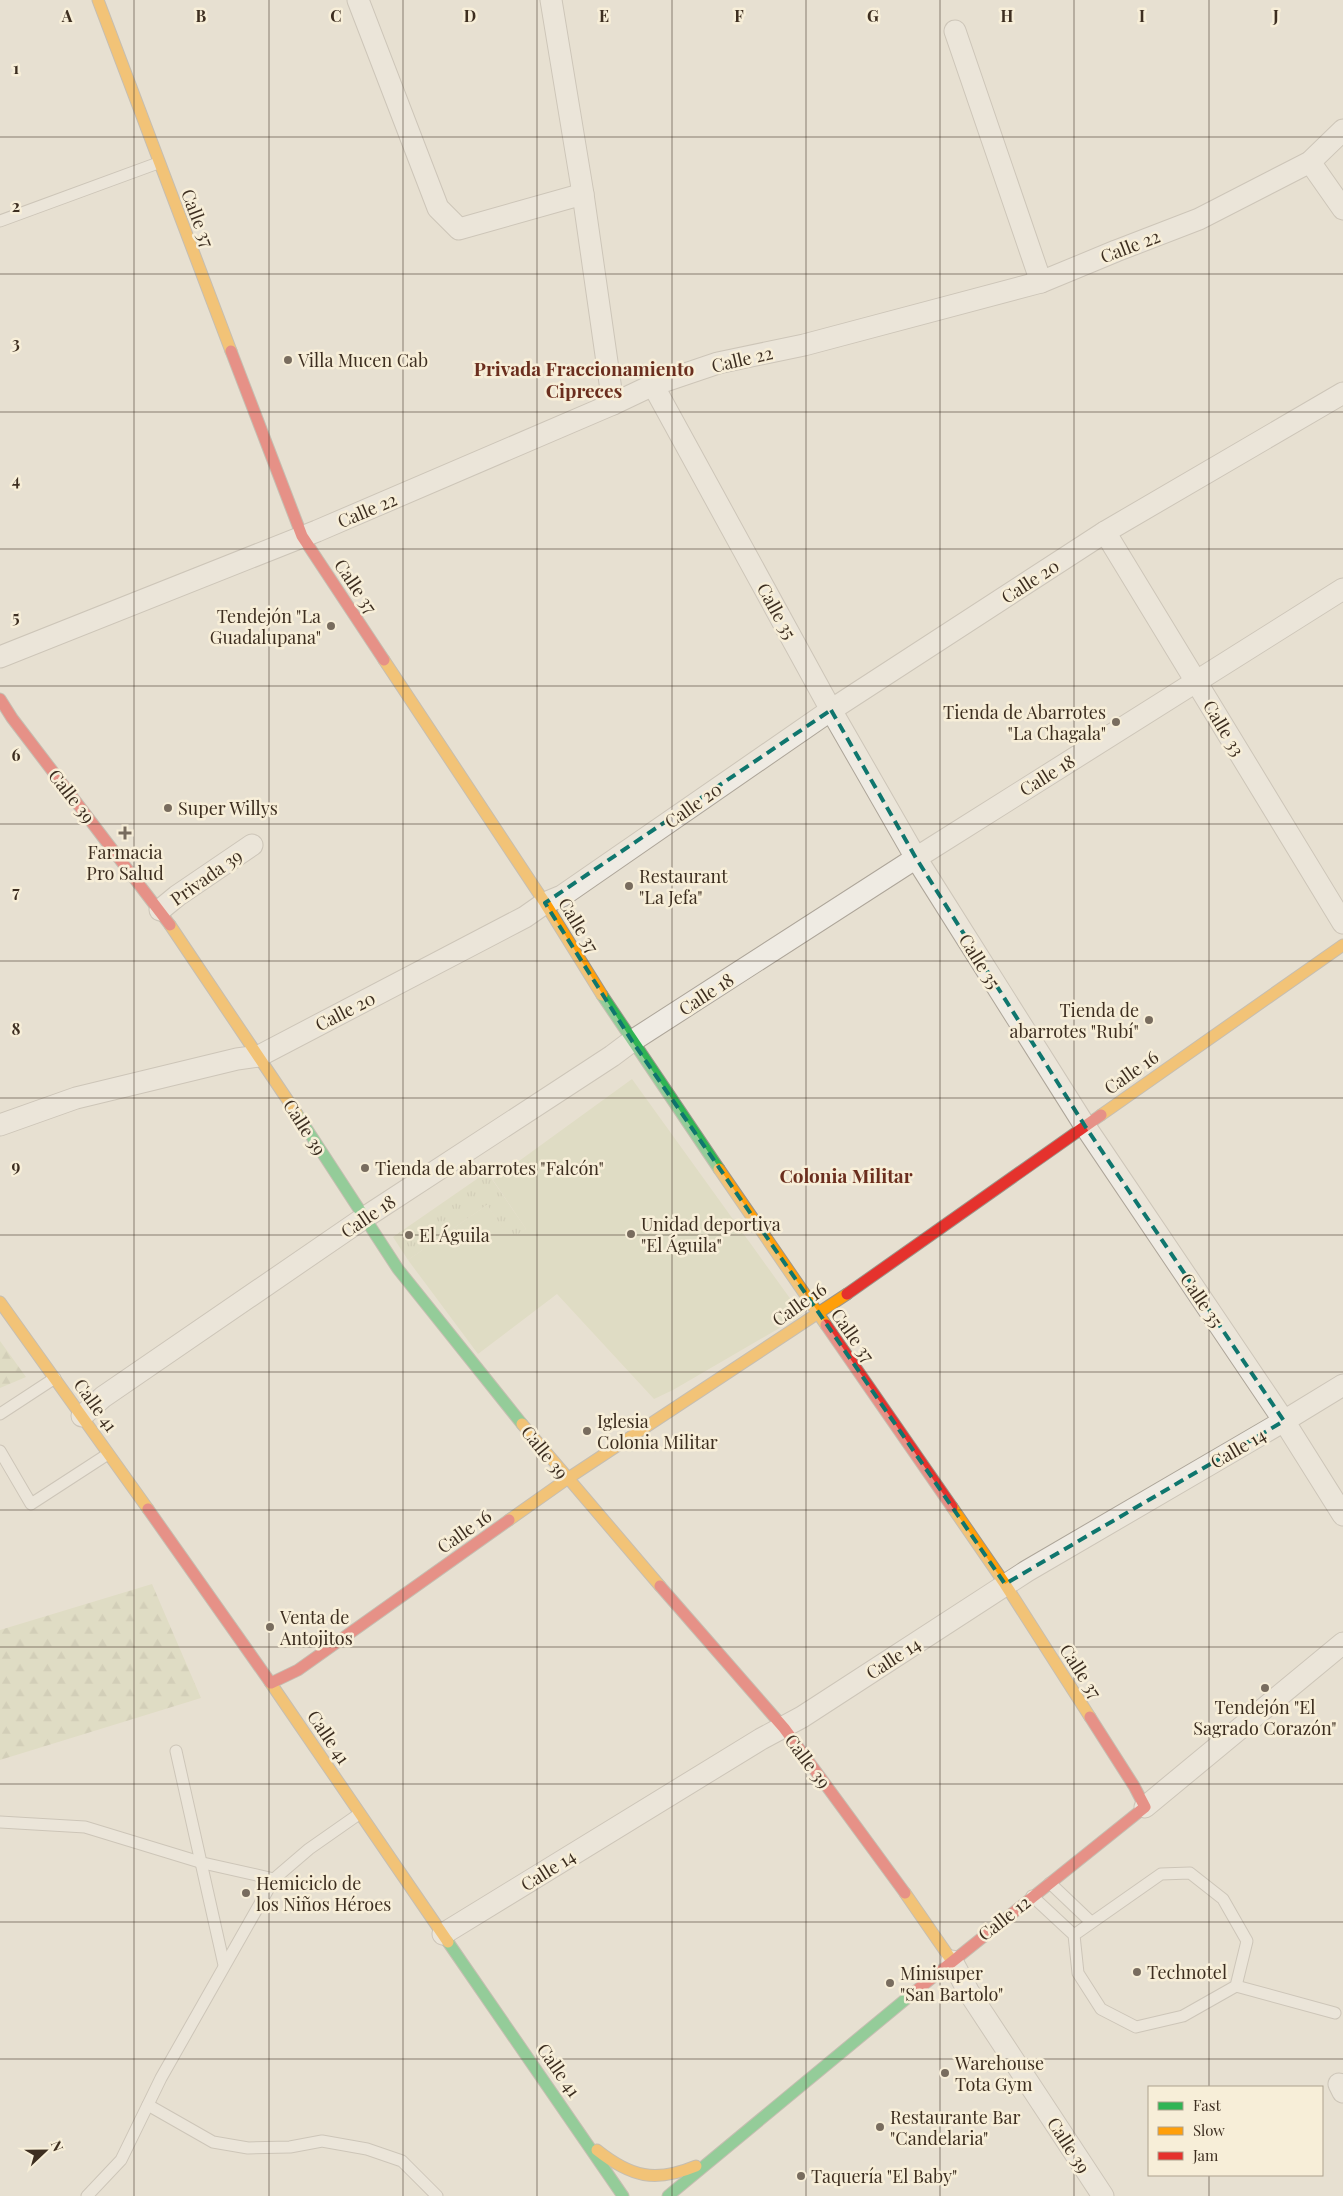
<svg xmlns="http://www.w3.org/2000/svg" width="1343" height="2196" viewBox="0 0 1343 2196" font-family="'Playfair Display',serif">
<defs>
<pattern id="forest-firs" width="22" height="20" patternUnits="userSpaceOnUse" patternTransform="scale(1.25)"><rect width="22" height="20" fill="#d6d7b3"/><path d="M5 1l3.5 6h-7zM16 11l3.5 6h-7z" fill="#b9b99a"/></pattern>
<pattern id="park-tufts" width="24" height="20" patternUnits="userSpaceOnUse" patternTransform="scale(1.25)"><rect width="24" height="20" fill="#d6d7b3"/><path d="M3 7l-1-3M5 7V3M7 7l1-3M15 17l-1-3M17 17v-4M19 17l1-3" fill="none" stroke="#b9b99a"/></pattern>
</defs>
<rect width="100%" height="100%" fill="#e7e0d1"/>
<g fill="url(#forest-firs)">
<polygon points="0,1341 26,1377 0,1388"/>
<polygon points="152,1584 201,1698 0,1760 0,1630"/>
</g>
<polygon fill="url(#park-tufts)" points="487,1172 526,1229 510,1240 487,1205 408,1260 393,1237"/>
<polygon fill="#d6d7b3" points="632,1079 802,1315 673,1390 654,1399 557,1294 478,1354 408,1260 487,1205 510,1239 526,1229 493,1180"/>
<g fill="none" stroke-linecap="round" stroke-linejoin="round">
<defs>
<g id="lane">
<polyline points="0,221 158,163"/>
<polyline points="0,1414 55,1378"/>
<polyline points="0,1451 31,1504 108,1454"/>
<polyline points="176,1751 224,1965"/>
<polyline points="0,1822 85,1827 203,1863 274,1879"/>
<polyline points="1050,1883 1091,1922"/>
<polyline points="1032,1896 1074,1935 1078,1973 1101,2009 1136,2027 1183,2016 1236,1986 1247,1941 1223,1899 1190,1873 1161,1874 1074,1935"/>
<polyline points="1236,1986 1335,2013"/>
<polyline points="148,2105 213,2142 248,2148 290,2147 322,2141 367,2149 402,2161 437,2196"/>
<polyline points="87,2196 121,2160 161,2078 274,1879 309,1849 359,1814"/>
</g>
<g id="street">
<polyline points="358,0 438,208 459,229 583,194"/>
<polyline points="551,0 583,194 613,404"/>
<polyline points="955,31 1041,282"/>
<polyline points="1310,162 1343,209"/>
<polyline points="653,385 831,710 916,858 1085,1126 1284,1421 1343,1515"/>
<polyline points="1105,532 1343,923"/>
<polyline points="0,657 317,531 613,404 653,385 718,363 804,345 1041,282 1116,251 1199,219 1310,162 1343,130"/>
<polyline points="160,910 177,896 252,845"/>
<polyline points="0,1125 76,1098 237,1059 259,1056 525,917 545,903 562,896 831,710 1105,532 1343,393"/>
<polyline points="82,1416 103,1397 364,1218 612,1056 632,1041 916,858 1343,589"/>
<polyline points="1145,1807 1343,1643"/>
<polyline points="443,1934 761,1739 802,1717 1027,1571 1284,1421 1343,1385"/>
<polyline points="952,1961 968,1991 1103,2196"/>
<polyline points="1339,2084 1343,2092"/>
</g>
<g id="fast">
<polyline points="602,995 719,1169"/>
<polyline points="297,1114 398,1269 522,1424"/>
<polyline points="448,1942 623,2196"/>
<polyline points="668,2196 912,1994"/>
</g>
<g id="slow">
<polyline points="98,0 231,351"/>
<polyline points="384,660 545,903 602,995"/>
<polyline points="170,925 297,1114"/>
<polyline points="1101,1115 1343,945"/>
<polyline points="719,1169 826,1325"/>
<polyline points="0,1302 148,1509"/>
<polyline points="522,1424 660,1586"/>
<polyline points="952,1507 1005,1584 1090,1717"/>
<polyline points="509,1520 567,1479 847,1294"/>
<polyline points="270,1682 448,1942"/>
<polyline points="905,1893 952,1961"/>
<path d="M 597,2150 C 631,2177 655,2183 696,2166"/>
</g>
<g id="jam">
<polyline points="231,351 302,536 384,660"/>
<polyline points="0,699 12,718 170,925"/>
<polyline points="847,1294 1101,1115"/>
<polyline points="826,1325 952,1507"/>
<polyline points="148,1509 270,1682"/>
<polyline points="660,1586 784,1728 905,1893"/>
<polyline points="271,1683 298,1670 509,1520"/>
<polyline points="912,1994 1145,1807 1134,1786 1090,1717"/>
</g>
</defs>
<use href="#lane" stroke="#ada599" stroke-width="13"/>
<use href="#street" stroke="#ada599" stroke-width="23"/>
<use href="#fast" stroke="#9c958a" stroke-width="13"/>
<use href="#slow" stroke="#9c958a" stroke-width="13"/>
<use href="#jam" stroke="#9c958a" stroke-width="13"/>
<use href="#lane" stroke="#efebe3" stroke-width="11"/>
<use href="#street" stroke="#efebe3" stroke-width="21"/>
<use href="#fast" stroke="#30b455" stroke-width="11"/>
<use href="#slow" stroke="#ff9f0a" stroke-width="11"/>
<use href="#jam" stroke="#e5322d" stroke-width="11"/>
</g>
<path d="M0 0H1343V2196H0ZM 831,710 L 916,858 L 1085,1126 L 1284,1421 L 1005,1584 L 632,1041 L 545,903 Z" fill="#e7e0d1" fill-opacity=".55" fill-rule="evenodd"/>
<path fill="none" stroke="#0f766e" stroke-width="4" stroke-dasharray="10 6" stroke-linejoin="round" d="M 831,710 L 916,858 L 1085,1126 L 1284,1421 L 1005,1584 L 632,1041 L 545,903 Z"/>
<path fill="none" stroke="#3d2e20" stroke-width="1" stroke-opacity="0.55" d="M 134,0 L 134,2196M 269,0 L 269,2196M 403,0 L 403,2196M 537,0 L 537,2196M 672,0 L 672,2196M 806,0 L 806,2196M 940,0 L 940,2196M 1074,0 L 1074,2196M 1209,0 L 1209,2087M 0,137 L 1343,137M 0,274 L 1343,274M 0,412 L 1343,412M 0,549 L 1343,549M 0,686 L 1343,686M 0,824 L 1343,824M 0,961 L 1343,961M 0,1098 L 1343,1098M 0,1235 L 1343,1235M 0,1372 L 1343,1372M 0,1510 L 1343,1510M 0,1647 L 1343,1647M 0,1784 L 1343,1784M 0,1922 L 1343,1922M 0,2059 L 1343,2059M 1209,2175 L 1209,2196"/>
<g fill="#786c5e" stroke="#f7eed8" stroke-width="2">
<circle cx="288" cy="360" r="5"/>
<circle cx="331" cy="626" r="5"/>
<circle cx="1116" cy="722" r="5"/>
<circle cx="168" cy="808" r="5"/>
<path d="M122.5 825.5h5v5h5v5h-5v5h-5v-5h-5v-5h5z"/>
<circle cx="629" cy="886" r="5"/>
<circle cx="1149" cy="1020" r="5"/>
<circle cx="365" cy="1168" r="5"/>
<circle cx="631" cy="1234" r="5"/>
<circle cx="409" cy="1235" r="5"/>
<circle cx="587" cy="1431" r="5"/>
<circle cx="270" cy="1627" r="5"/>
<circle cx="1265" cy="1688" r="5"/>
<circle cx="246" cy="1893" r="5"/>
<circle cx="1137" cy="1972" r="5"/>
<circle cx="890" cy="1983" r="5"/>
<circle cx="945" cy="2073" r="5"/>
<circle cx="880" cy="2127" r="5"/>
<circle cx="801" cy="2176" r="5"/>
</g>
<g text-anchor="middle" dominant-baseline="central" stroke-width="5" stroke-linejoin="round" paint-order="stroke">
<g font-size="18" fill="#3d2e20" stroke="#f7eed8">
<text transform="translate(198 218) rotate(69)">Calle 37</text>
<text transform="translate(1130 246) rotate(-21)">Calle 22</text>
<text transform="translate(742 359) rotate(-13)">Calle 22</text>
<text transform="translate(367 510) rotate(-23)">Calle 22</text>
<text transform="translate(1030 581) rotate(-33)">Calle 20</text>
<text transform="translate(356 586) rotate(56)">Calle 37</text>
<text transform="translate(777 611) rotate(61)">Calle 35</text>
<text transform="translate(1224 728) rotate(59)">Calle 33</text>
<text transform="translate(1047 775) rotate(-32)">Calle 18</text>
<text transform="translate(72 796) rotate(52)">Calle 39</text>
<text transform="translate(693 805) rotate(-35)">Calle 20</text>
<text transform="translate(206 877) rotate(-35)">Privada 39</text>
<text transform="translate(579 925) rotate(59)">Calle 37</text>
<text transform="translate(980 961) rotate(58)">Calle 35</text>
<text transform="translate(706 994) rotate(-33)">Calle 18</text>
<text transform="translate(345 1011) rotate(-27)">Calle 20</text>
<text transform="translate(1131 1072) rotate(-35)">Calle 16</text>
<text transform="translate(305 1127) rotate(57)">Calle 39</text>
<text transform="translate(368 1216) rotate(-34)">Calle 18</text>
<text transform="translate(1202 1300) rotate(56)">Calle 35</text>
<text transform="translate(799 1304) rotate(-35)">Calle 16</text>
<text transform="translate(853 1335) rotate(55)">Calle 37</text>
<text transform="translate(96 1405) rotate(54)">Calle 41</text>
<text transform="translate(1238 1448) rotate(-30)">Calle 14</text>
<text transform="translate(545 1452) rotate(51)">Calle 39</text>
<text transform="translate(464 1531) rotate(-35)">Calle 16</text>
<text transform="translate(893 1658) rotate(-33)">Calle 14</text>
<text transform="translate(1081 1671) rotate(57)">Calle 37</text>
<text transform="translate(329 1737) rotate(56)">Calle 41</text>
<text transform="translate(808 1761) rotate(53)">Calle 39</text>
<text transform="translate(548 1870) rotate(-32)">Calle 14</text>
<text transform="translate(1004 1918) rotate(-38)">Calle 12</text>
<text transform="translate(559 2070) rotate(55)">Calle 41</text>
<text transform="translate(1069 2145) rotate(57)">Calle 39</text>
</g>
<g font-size="18" fill="#3d2e20" stroke="#f7eed8" text-anchor="start">
<text x="298" y="360">Villa Mucen Cab</text>
<text x="321" y="616" text-anchor="end">Tendejón "La<tspan x="321" dy="21">Guadalupana"</tspan></text>
<text x="1106" y="712" text-anchor="end">Tienda de Abarrotes<tspan x="1106" dy="21">"La Chagala"</tspan></text>
<text x="178" y="808">Super Willys</text>
<text x="125" y="852" text-anchor="middle">Farmacia<tspan x="125" dy="21">Pro Salud</tspan></text>
<text x="639" y="876">Restaurant<tspan x="639" dy="21">"La Jefa"</tspan></text>
<text x="1139" y="1010" text-anchor="end">Tienda de<tspan x="1139" dy="21">abarrotes "Rubí"</tspan></text>
<text x="375" y="1168">Tienda de abarrotes "Falcón"</text>
<text x="641" y="1224">Unidad deportiva<tspan x="641" dy="21">"El Águila"</tspan></text>
<text x="419" y="1235">El Águila</text>
<text x="597" y="1421">Iglesia<tspan x="597" dy="21">Colonia Militar</tspan></text>
<text x="280" y="1617">Venta de<tspan x="280" dy="21">Antojitos</tspan></text>
<text x="1265" y="1707" text-anchor="middle">Tendejón "El<tspan x="1265" dy="21">Sagrado Corazón"</tspan></text>
<text x="256" y="1883">Hemiciclo de<tspan x="256" dy="21">los Niños Héroes</tspan></text>
<text x="1147" y="1972">Technotel</text>
<text x="900" y="1973">Minisuper<tspan x="900" dy="21">"San Bartolo"</tspan></text>
<text x="955" y="2063">Warehouse<tspan x="955" dy="21">Tota Gym</tspan></text>
<text x="890" y="2117">Restaurante Bar<tspan x="890" dy="21">"Candelaria"</tspan></text>
<text x="811" y="2176">Taquería "El Baby"</text>
</g>
<g font-size="19" font-weight="bold" fill="#6b2e1e" stroke="#f7eed8">
<text x="584" y="368">Privada Fraccionamiento<tspan x="584" dy="22">Cipreces</tspan></text>
<text x="846" y="1175">Colonia Militar</text>
</g>
</g>
<g font-size="16" text-anchor="middle" font-weight="bold" fill="#3d2e20" stroke="#f7eed8" stroke-width="5" stroke-linejoin="round" paint-order="stroke">
<text x="67" y="22">A</text>
<text x="201" y="22">B</text>
<text x="336" y="22">C</text>
<text x="470" y="22">D</text>
<text x="604" y="22">E</text>
<text x="739" y="22">F</text>
<text x="873" y="22">G</text>
<text x="1007" y="22">H</text>
<text x="1142" y="22">I</text>
<text x="1276" y="22">J</text>
<text x="16" y="74">1</text>
<text x="16" y="212">2</text>
<text x="16" y="349">3</text>
<text x="16" y="486">4</text>
<text x="16" y="623">5</text>
<text x="16" y="761">6</text>
<text x="16" y="898">7</text>
<text x="16" y="1035">8</text>
<text x="16" y="1172">9</text>
</g>
<rect x="1148" y="2086" width="175" height="90" fill="#f7eed8" stroke="#ada18e"/>
<rect x="1158" y="2102" width="25" height="8" fill="#30b455" stroke="#ada18e"/>
<text x="1193" y="2111" font-size="15" fill="#3d2e20">Fast</text>
<rect x="1158" y="2127" width="25" height="8" fill="#ff9f0a" stroke="#ada18e"/>
<text x="1193" y="2136" font-size="15" fill="#3d2e20">Slow</text>
<rect x="1158" y="2152" width="25" height="8" fill="#e5322d" stroke="#ada18e"/>
<text x="1193" y="2161" font-size="15" fill="#3d2e20">Jam</text>
<g transform="translate(45 2151) rotate(68)" stroke="#f7eed8" stroke-width="4" paint-order="stroke">
<path d="M0-4L9 19L0 12L-9 19Z" fill="#3d2e20"/>
<text y="-8" font-size="14" font-weight="bold" text-anchor="middle" fill="#3d2e20">N</text>
</g>
</svg>
